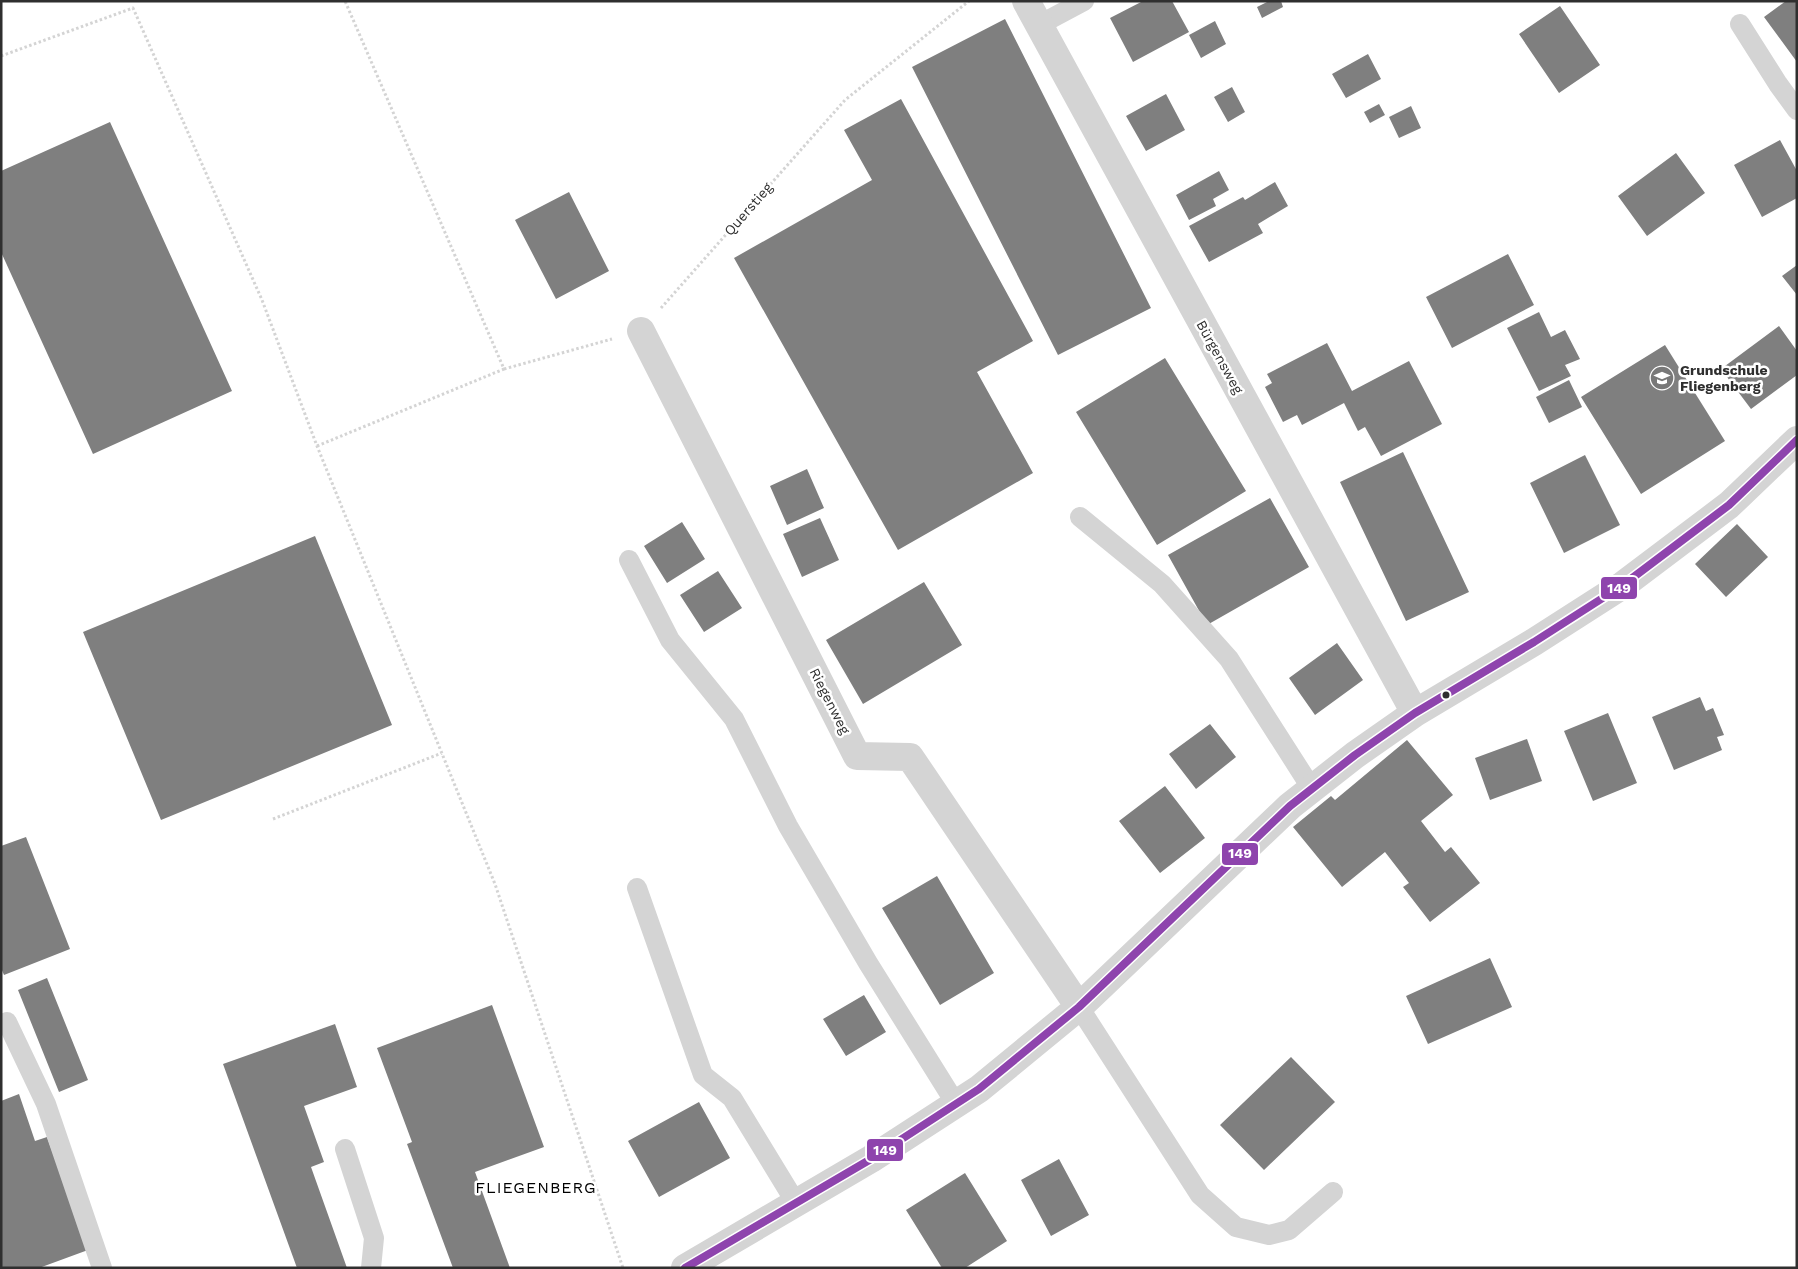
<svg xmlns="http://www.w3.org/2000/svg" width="1798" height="1269" viewBox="0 0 1798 1269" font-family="'Work Sans',sans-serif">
  <rect width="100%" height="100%" fill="#fff"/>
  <path fill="#7f7f7f" d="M1143 1H1172L1189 32 1133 62 1110 18Z
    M1269 1H1281L1283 7 1262 18 1257 7Z
    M1786 1H1797V62L1764 17Z
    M1560 6 1600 65 1559 93 1519 34Z
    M1005 19 1151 308 1058 355 912 67Z
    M1215 21 1226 44 1201 58 1189 35Z
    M1368 54 1381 79 1346 98 1332 74Z
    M1232 87 1245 112 1228 122 1214 97Z
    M1166 94 1185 130 1146 151 1126 116Z
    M901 99 1033 341 977 372 1033 473 898 550 734 258 872 180 844 130Z
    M1379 104 1385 115 1370 123 1364 112Z
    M1411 106 1421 128 1399 138 1389 117Z
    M110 122 232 391 93 454 1 252V171Z
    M1780 140 1797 171V198L1762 217 1734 165Z
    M1676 153 1705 193 1647 236 1618 196Z
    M1219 171 1229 190 1213 199 1216 206 1189 220 1176 195Z
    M1275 182 1288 206 1258 224 1263 233 1209 262 1189 226 1243 197 1245 200Z
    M569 192 609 271 556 299 515 220Z
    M1508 254 1534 305 1452 348 1426 297Z
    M1797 265V295L1782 276Z
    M1539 312 1551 337 1565 330 1580 359 1565 365 1571 376 1539 391 1507 328Z
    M1779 326 1797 351V375L1751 409 1721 369Z
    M1327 343 1352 391 1409 361 1442 424 1381 456 1365 427 1358 431 1344 403 1302 425 1297 415 1283 422 1265 387 1272 383 1267 374Z
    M1665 345 1725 441 1641 494 1581 397Z
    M1165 358 1246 491 1157 545 1076 412Z
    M1569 380 1582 407 1549 423 1536 397Z
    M1403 452 1469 592 1406 621 1340 482Z
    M1585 455 1620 525 1564 553 1530 483Z
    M807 469 824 508 787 525 770 486Z
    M1270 498 1309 567 1207 625 1168 555Z
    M820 518 839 560 802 577 783 534Z
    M682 522 705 559 667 583 644 546Z
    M1737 524 1768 557 1726 597 1695 564Z
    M315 536 392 725 161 820 83 632Z
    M718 571 742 608 704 632 680 595Z
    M924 582 962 645 863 704 826 640Z
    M1337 643 1363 680 1315 715 1289 678Z
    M1700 697 1706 711 1713 708 1724 735 1717 737 1722 750 1674 770 1652 717Z
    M1608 713 1637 783 1593 801 1564 731Z
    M1210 724 1236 757 1196 789 1169 754Z
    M1527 739 1542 781 1490 800 1475 758Z
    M1407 740 1453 795 1421 821 1445 852 1451 847 1480 883 1430 922 1403 887 1409 883 1385 852 1342 887 1293 827 1331 796 1335 800Z
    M1165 786 1205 838 1160 873 1119 821Z
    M26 837 70 949 4 975 1 968V846Z
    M937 876 994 973 940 1005 882 908Z
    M1490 958 1512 1007 1428 1044 1406 996Z
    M47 978 88 1080 59 1092 18 990Z
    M864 995 886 1032 846 1056 823 1019Z
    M492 1005 544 1147 475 1172 510 1268H453L407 1144 412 1142 377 1048Z
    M335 1024 357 1087 304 1106 324 1162 311 1167 347 1268H297L223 1064Z
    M1291 1057 1335 1102 1264 1170 1220 1125Z
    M19 1094 35 1141 47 1137 88 1250 39 1268H1V1101Z
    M699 1102 730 1158 659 1197 628 1141Z
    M1059 1159 1089 1215 1051 1236 1021 1180Z
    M965 1173 1007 1241 965 1268H942L906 1210Z"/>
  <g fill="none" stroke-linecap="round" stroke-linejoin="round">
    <path stroke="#d4d4d4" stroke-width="3" stroke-dasharray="2.5 2.5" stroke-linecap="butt" d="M1 56 133 8 262 300 317 446 495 884 623 1268
      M661 308 845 100 969 1
      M504 369 612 339
      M317 446 504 369 345 1
      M273 819 442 753"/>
    <path stroke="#d4d4d4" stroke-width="20" d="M1740 24 1778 84 1797 110
      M1039 25 1084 1
      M1080 517 1162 584 1229 659 1312 789
      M629 560 670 640 734 719 788 826 868 963 956 1104
      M637 888 703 1075 732 1098 796 1203
      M1079 1007 1200 1195 1236 1227 1269 1235 1289 1230 1333 1192
      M7 1022 46 1104 102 1268
      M345 1149 374 1238 371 1268"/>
    <path stroke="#d4d4d4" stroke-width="28" d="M1026 1 1415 713
      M641 331 857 756 910 757 1079 1007
      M685 1268 871 1159 979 1089 1079 1007 1290 806 1355 755 1415 713 1534 642 1623 585 1729 505 1797 440"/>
    <g stroke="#fff" stroke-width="11">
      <path id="bus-1" d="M685 1268 871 1159 979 1089 1079 1007 1290 806 1355 755 1415 713 1534 642 1623 585 1729 505 1797 440"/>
    </g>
    <use href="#bus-1" stroke="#8e44ad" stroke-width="8"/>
  </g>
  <defs>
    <g id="school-disc" transform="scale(1.25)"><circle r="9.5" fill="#787878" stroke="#fff"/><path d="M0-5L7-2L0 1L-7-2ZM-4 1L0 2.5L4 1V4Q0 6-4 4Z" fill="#fff"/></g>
  </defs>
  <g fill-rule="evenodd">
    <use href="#school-disc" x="1662" y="378"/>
  </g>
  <circle fill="#2f2f2f" stroke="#fff" stroke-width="2" cx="1446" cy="695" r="4.5"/>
  <g text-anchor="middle" stroke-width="5" stroke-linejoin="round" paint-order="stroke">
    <g font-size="14" fill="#2f2f2f" stroke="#fff">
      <text transform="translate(748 209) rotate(-49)" y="5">Querstieg</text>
      <text transform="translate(1220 357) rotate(61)" y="5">Bürgensweg</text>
      <text transform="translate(830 701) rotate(63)" y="5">Riegenweg</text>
    </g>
    <g font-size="14" font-weight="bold" fill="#2f2f2f" stroke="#fff" text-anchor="start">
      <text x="1680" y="375">Grundschule<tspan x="1680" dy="16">Fliegenberg</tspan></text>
    </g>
    <g font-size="16" letter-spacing="1" fill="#000" stroke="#fff">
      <text x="536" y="1193">FLIEGENBERG</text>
    </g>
  </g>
  <g stroke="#fff" stroke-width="2">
    <rect x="1600" y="576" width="38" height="24" rx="5" fill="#8e44ad"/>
    <rect x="1221" y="842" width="38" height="24" rx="5" fill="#8e44ad"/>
    <rect x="866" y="1138" width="38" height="24" rx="5" fill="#8e44ad"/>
  </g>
  <g font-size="14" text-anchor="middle" font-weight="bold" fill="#fff">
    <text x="1619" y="593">149</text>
    <text x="1240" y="858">149</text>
    <text x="885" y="1155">149</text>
  </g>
  <rect width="1798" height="1269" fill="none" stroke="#2f2f2f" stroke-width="5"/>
</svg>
